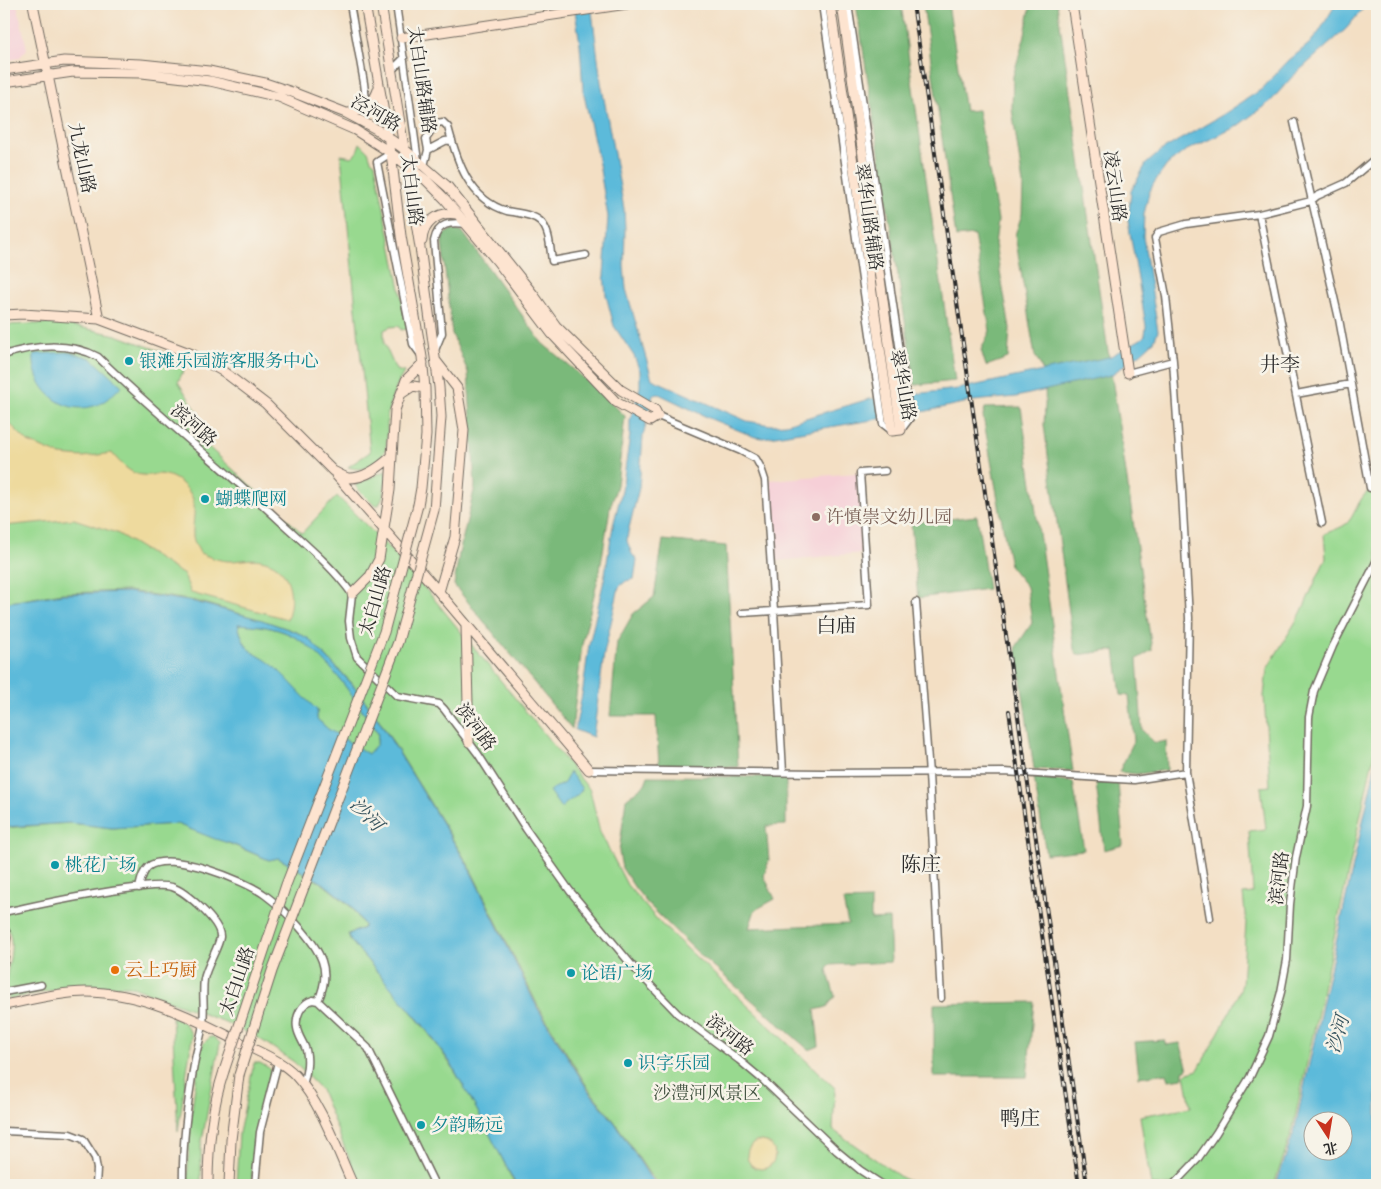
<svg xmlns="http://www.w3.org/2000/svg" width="1381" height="1189" viewBox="0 0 1381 1189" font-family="'IM FELL English','Noto Serif SC',serif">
  <rect width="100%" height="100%" fill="#f7f3e8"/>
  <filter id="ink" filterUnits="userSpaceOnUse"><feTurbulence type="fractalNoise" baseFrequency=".02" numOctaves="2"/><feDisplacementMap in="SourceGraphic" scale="10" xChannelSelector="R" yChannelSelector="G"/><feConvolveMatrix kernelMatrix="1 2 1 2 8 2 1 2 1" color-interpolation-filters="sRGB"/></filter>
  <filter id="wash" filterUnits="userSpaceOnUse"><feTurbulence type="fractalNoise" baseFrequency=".0096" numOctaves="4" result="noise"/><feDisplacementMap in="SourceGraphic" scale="20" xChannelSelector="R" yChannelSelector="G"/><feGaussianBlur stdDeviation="1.12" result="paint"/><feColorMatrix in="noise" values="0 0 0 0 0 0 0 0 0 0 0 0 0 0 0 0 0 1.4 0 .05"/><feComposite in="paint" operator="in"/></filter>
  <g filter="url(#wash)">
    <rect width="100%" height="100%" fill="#f3dfc4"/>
    <path fill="#f6cfd7" d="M4 4H17L27 49 19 58 4 61Z
      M857 473 863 553 775 561 770 480Z"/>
    <path fill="#98d98f" stroke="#62825d" d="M360 143 368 151 371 160 375 163 408 329 401 330 399 326 390 327 384 330V343L396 370 404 372C397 385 391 397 388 412 385 430 393 453 373 464 364 470 358 470 348 467L370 452 341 155 352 157 357 152Z
      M60 323 116 335 188 361 178 382 199 414 189 429 302 533 337 496 387 546 430 594 590 790 600 832 627 885 661 924 835 1088 833 1130 902 1178 919 1185H660L650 1175 615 1122 588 1088 538 1006 468 864 378 718 351 682 309 639 297 632 262 620 196 601 128 591 62 593 4 603V325Z
      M385 471 387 475 383 496 379 505H374L356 487V484Z
      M1377 487V740L1292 1132 1274 1185H1151L1140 1116 1191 1107 1185 1074 1198 1070 1232 1008 1242 985 1246 923 1243 894 1253 893 1249 831 1266 829 1261 787 1270 786 1264 696 1267 669 1301 613 1326 558 1324 534C1331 531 1341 528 1346 524 1357 515 1358 492 1377 487Z
      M238 624C256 625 275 627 291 635 328 653 355 701 378 734L377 744 368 754 328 729 317 719V710C303 697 290 682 276 669 256 649 246 659 238 624Z
      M70 823 112 828 177 824 233 845 269 860 278 858 323 884 350 906 364 925 363 928 348 934 350 940C383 980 422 1020 450 1064 475 1103 495 1144 515 1185H360L321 1090 294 1062 260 1039 225 1022 130 986H91L48 991 9 999C8 993 6 988 6 982 8 963 18 939 4 923V828Z
      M172 1017C184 1021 188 1025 192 1037L178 1131Z
      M210 1037H214L220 1043 201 1146V1185H188C187 1140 193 1094 201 1050L203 1044Z
      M254 1063H260L269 1068 271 1075 256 1135 251 1185H236L239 1133Z"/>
    <path fill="#7ab97a" stroke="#527252" d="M856 4H901L955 381 915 385Z
      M923 4H948L965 111 978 110 998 220 995 244 1010 328 1008 358 986 366 981 350 990 331 974 235 956 237Z
      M1031 4H1057L1152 650 1137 659 1142 730 1155 743 1166 741 1167 770 1137 774 1119 772 1134 741 1129 696 1121 695 1115 650 1077 655 1074 649 1044 425C1045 403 1049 374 1035 356L1015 235 1022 214 1023 184 1012 109 1013 76 1024 39Z
      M453 229 462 231 542 343 598 390 625 416 617 485 610 508 600 570 582 645 572 729 454 585 459 554 475 486 468 372 452 334 442 243 443 235Z
      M1021 407 1073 771 1034 769 1016 647 1032 623 1027 587 1010 566 983 416 985 408Z
      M977 516 988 589 918 598 911 523Z
      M663 540 726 546 738 767 659 766 656 716H610L617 642 633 614 654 597Z
      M648 776 786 777V825L766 826 769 860 764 876 775 899 755 910 749 928 848 924 843 901 871 900V920L889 919 891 962 829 965 827 970 835 996 827 1007 815 1010 819 1046 809 1050 700 955 648 904 635 888 622 868 619 852 626 799 645 784Z
      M1034 777 1073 782 1084 850 1046 854Z
      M1096 783H1118L1123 845 1104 850Z
      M1034 1002 1027 1077H934V1004Z
      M1164 1040 1166 1045 1180 1043 1188 1069 1183 1071V1078L1169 1080 1167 1073 1139 1077 1135 1042Z"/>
    <path fill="#eeda9e" stroke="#8c8264" d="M4 420H6L28 442 60 455 83 457 112 453C119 462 131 475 143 475 148 476 153 474 158 474 171 474 183 482 190 493 198 505 192 522 193 535 193 541 197 547 200 553 209 557 220 561 230 561 242 561 253 557 265 561 291 568 295 597 287 619L191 593 184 575 117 533 74 519 4 526Z
      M747 1155a14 14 0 1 1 28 0a14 14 0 1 1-28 0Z"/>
    <path fill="#5bbada" stroke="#437282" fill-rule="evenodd" d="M574 4H591L601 82 624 209 625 229 624 266 626 289 652 379 747 421 771 425 786 424 869 399 958 389 1109 357 1141 339 1145 335 1146 326 1128 221 1131 191 1146 164 1162 150 1224 114 1262 89 1288 61 1309 44 1319 32 1336 4H1367L1346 29 1292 77 1271 101 1236 127 1185 151 1167 165 1154 183 1149 193 1144 214 1143 236 1158 331 1154 341 1141 353 1111 375 1016 397 973 401 927 411 763 438 755 437 711 419 659 394 653 395 643 436 639 488 628 532 627 541 632 554 637 560 634 579 626 581 619 587 604 654 593 737 575 730 583 689 589 645 604 580 613 526 622 490 630 435V420L640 387V371L634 356 614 326 606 295 604 275 608 217 599 164 583 90 580 44Z
      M69 352 91 358 122 386C114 393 105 403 94 406 61 416 31 386 34 354Z
      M128 592 195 602 262 620 296 632 309 639 351 683 378 719 467 864 537 1007 588 1090 615 1123 649 1176 658 1185H516L477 1110 450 1062 423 1025 350 940 349 934 364 928V925L351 906 323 883 278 858 269 860 232 844 215 839 177 824 112 828 70 823 4 827V603L62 594ZM238 624C256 625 275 627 291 635 328 654 355 701 378 733L377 744 368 754 328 729 317 719V710C303 697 291 682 277 669 256 649 246 659 238 624Z
      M1377 758V1185H1276L1294 1132ZM1314 1122H1344V1152H1314Z
      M570 772 582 789C578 797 567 801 561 808L549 791 564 783Z"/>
  </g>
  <g filter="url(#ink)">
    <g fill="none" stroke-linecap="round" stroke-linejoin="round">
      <g stroke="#716a61" stroke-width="9">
        <path id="street" d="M350 4 364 83 367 108
          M396 4 418 161
          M822 4 883 424 892 431
          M848 4 910 418 901 430
          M392 70 404 58
          M1294 122 1339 319 1370 488
          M428 150 445 141 452 140
          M391 153 377 162 413 344 421 355
          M424 166 428 150 426 139 437 123 443 122 448 127C457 161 469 200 507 211 517 213 532 214 540 221 550 230 550 248 552 261L586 255
          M1259 214 1322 523
          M435 350 442 333 434 241C438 222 450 222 467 224
          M4 355C33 345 70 342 98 357 156 414 220 465 280 521 305 544 332 566 352 594L349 621 351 638 357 657 397 696 439 704 444 709 478 754 526 829 570 891 635 969 678 1014 739 1060 764 1081 837 1151 860 1170 883 1185
          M1128 373 1173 361
          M1296 394 1351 384
          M658 416 741 451 756 459 761 468 765 480 774 611 742 613
          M916 602 929 774 941 998
          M589 770 822 773 1004 772 1134 780 1186 772
          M783 772 774 611 869 605 860 473 885 471
          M139 888C141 880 142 873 148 867 168 849 246 881 265 895 284 909 314 939 322 961 327 975 324 988 318 1001
          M4 912C47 903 90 893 134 888 146 887 160 884 172 887 185 891 221 922 220 937 219 947 207 965 204 979 202 994 205 1009 203 1024 201 1038 196 1051 194 1065 187 1105 182 1145 183 1185
          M1210 918 1186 772 1189 618 1182 493 1173 361 1166 296 1155 238 1159 232 1186 224 1259 214 1311 201 1317 196 1346 183 1377 157
          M4 930 6 931 7 938 4 963
          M4 992 41 985
          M303 1085C306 1074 309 1062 306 1050 304 1043 298 1036 297 1028 295 1017 301 1003 313 1000L318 1001 368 1048 435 1185
          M4 1131 70 1134 83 1139 95 1158 97 1169 96 1185
          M255 1185 260 1132 278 1062
          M1173 1185 1197 1160 1216 1133 1250 1077 1269 1036 1281 992 1287 960 1290 904 1296 857 1307 806 1309 717 1314 691 1333 646 1377 560"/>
      </g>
      <g stroke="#716a61" stroke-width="11">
        <path id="secondary" d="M33 4 99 319
          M365 4 391 153 401 236 422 357 425 388 426 435 421 488 418 505
          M381 4 421 254 439 387 441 417 434 510
          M830 4 892 431 901 430 842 4
          M1072 4 1128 373
          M401 38 627 4
          M4 70 64 61 141 64 209 71 265 83 292 92 346 113 376 129 404 149 448 187 533 294 556 326 621 390 655 410 658 416 650 421 616 402 552 334 497 261 445 199 426 180 391 153 355 130 279 97 210 81 142 73 73 72 4 82
          M348 113C366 112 374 103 379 87
          M422 241C423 223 438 211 456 214
          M4 315 23 314 99 319 192 354 224 372 266 404 333 471C338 473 343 477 348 478 365 479 381 466 392 456L395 410 406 380 423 363
          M436 361 457 388 464 430 455 537 439 592
          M401 394 413 386 425 388
          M336 475 439 592 589 770
          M352 594 370 576 379 559 390 490 392 456
          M466 626 469 742
          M4 1005C31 1000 59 992 86 992 139 992 190 1016 236 1040 255 1051 280 1059 295 1075 322 1104 337 1150 353 1185
          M208 1185C208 1148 212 1107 224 1071
          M229 1185 231 1140 239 1075"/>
      </g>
      <use href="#street" stroke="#fff" stroke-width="6"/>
      <use href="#secondary" stroke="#fde4d0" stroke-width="9"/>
      <g stroke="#2b2b2b" stroke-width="4">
        <path id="rail" d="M913 4 1087 1185
          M1009 711 1079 1185"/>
      </g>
      <use href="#rail" stroke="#f7f3e8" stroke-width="2" stroke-dasharray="5.5" stroke-linecap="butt"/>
      <g stroke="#716a61" stroke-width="11" stroke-linecap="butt">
        <path id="secondary-bridge" d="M224 1071 286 885 384 632 418 505
          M239 1075 272 971 398 642 434 510"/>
      </g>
      <use href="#secondary-bridge" stroke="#fde4d0" stroke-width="9"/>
    </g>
  </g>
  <g fill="#0f9aa8" stroke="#f7f3e8" stroke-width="2">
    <circle cx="129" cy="361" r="5"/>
    <circle cx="205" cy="499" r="5"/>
    <circle cx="55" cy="865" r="5"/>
    <circle cx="571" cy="973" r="5"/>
    <circle cx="628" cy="1063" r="5"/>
    <circle cx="421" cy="1125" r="5"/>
  </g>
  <circle fill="#8d6e63" stroke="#f7f3e8" stroke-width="2" cx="816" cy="517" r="5"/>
  <circle fill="#e8710a" stroke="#f7f3e8" stroke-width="2" cx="115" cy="970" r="5"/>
  <g text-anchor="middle" stroke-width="5" stroke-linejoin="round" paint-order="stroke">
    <g font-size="18" fill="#2b2b2b" stroke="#f7f3e8">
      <text transform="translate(422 80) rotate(82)" y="6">太白山路辅路</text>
      <text transform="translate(376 113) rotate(30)" y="6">泾河路</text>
      <text transform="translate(82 158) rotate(78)" y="6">九龙山路</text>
      <text transform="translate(1115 186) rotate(82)" y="6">凌云山路</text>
      <text transform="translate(412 190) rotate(83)" y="6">太白山路</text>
      <text transform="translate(869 217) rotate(82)" y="6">翠华山路辅路</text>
      <text transform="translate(903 385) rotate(79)" y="6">翠华山路</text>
      <text transform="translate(194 425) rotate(41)" y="6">滨河路</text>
      <text transform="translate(375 601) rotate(-74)" y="6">太白山路</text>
      <text transform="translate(476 727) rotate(53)" y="6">滨河路</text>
      <text transform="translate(1279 878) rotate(-83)" y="6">滨河路</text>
      <text transform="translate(237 981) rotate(-71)" y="6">太白山路</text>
      <text transform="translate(730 1035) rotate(38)" y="6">滨河路</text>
    </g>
    <g font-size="18" fill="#0d838f" stroke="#f7f3e8" text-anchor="start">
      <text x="139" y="367">银滩乐园游客服务中心</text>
      <text x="215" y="505">蝴蝶爬网</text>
      <text x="65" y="871">桃花广场</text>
      <text x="581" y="979">论语广场</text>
      <text x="638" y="1069">识字乐园</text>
      <text x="431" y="1131">夕韵畅远</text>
    </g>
    <g font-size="18" fill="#785e54" stroke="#f7f3e8" text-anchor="start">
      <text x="826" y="523">许慎崇文幼儿园</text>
    </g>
    <g font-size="18" fill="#c56008" stroke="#f7f3e8" text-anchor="start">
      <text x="125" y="976">云上巧厨</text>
    </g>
    <g font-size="18" fill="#465644" stroke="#f7f3e8">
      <text x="707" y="1099">沙澧河风景区</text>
    </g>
    <g font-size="19" font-style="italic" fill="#395660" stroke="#f7f3e8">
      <text transform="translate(367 814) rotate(46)" y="7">沙河</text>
      <text transform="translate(1337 1034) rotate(-74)" y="7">沙河</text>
    </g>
    <g font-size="20" fill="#2b2b2b" stroke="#f7f3e8">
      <text x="1280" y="371">井李</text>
      <text x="836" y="632">白庙</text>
      <text x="921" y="871">陈庄</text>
      <text x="1020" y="1125">鸭庄</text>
    </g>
  </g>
  <rect width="1381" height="1189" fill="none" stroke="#f7f3e8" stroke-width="20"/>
  <g transform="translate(1328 1136) rotate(168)"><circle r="24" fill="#f7f3e8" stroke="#a5a39c"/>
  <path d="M0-4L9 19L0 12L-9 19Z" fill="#c8321e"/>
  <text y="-8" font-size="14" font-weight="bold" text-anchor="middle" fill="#2b2b2b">北</text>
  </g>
</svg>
